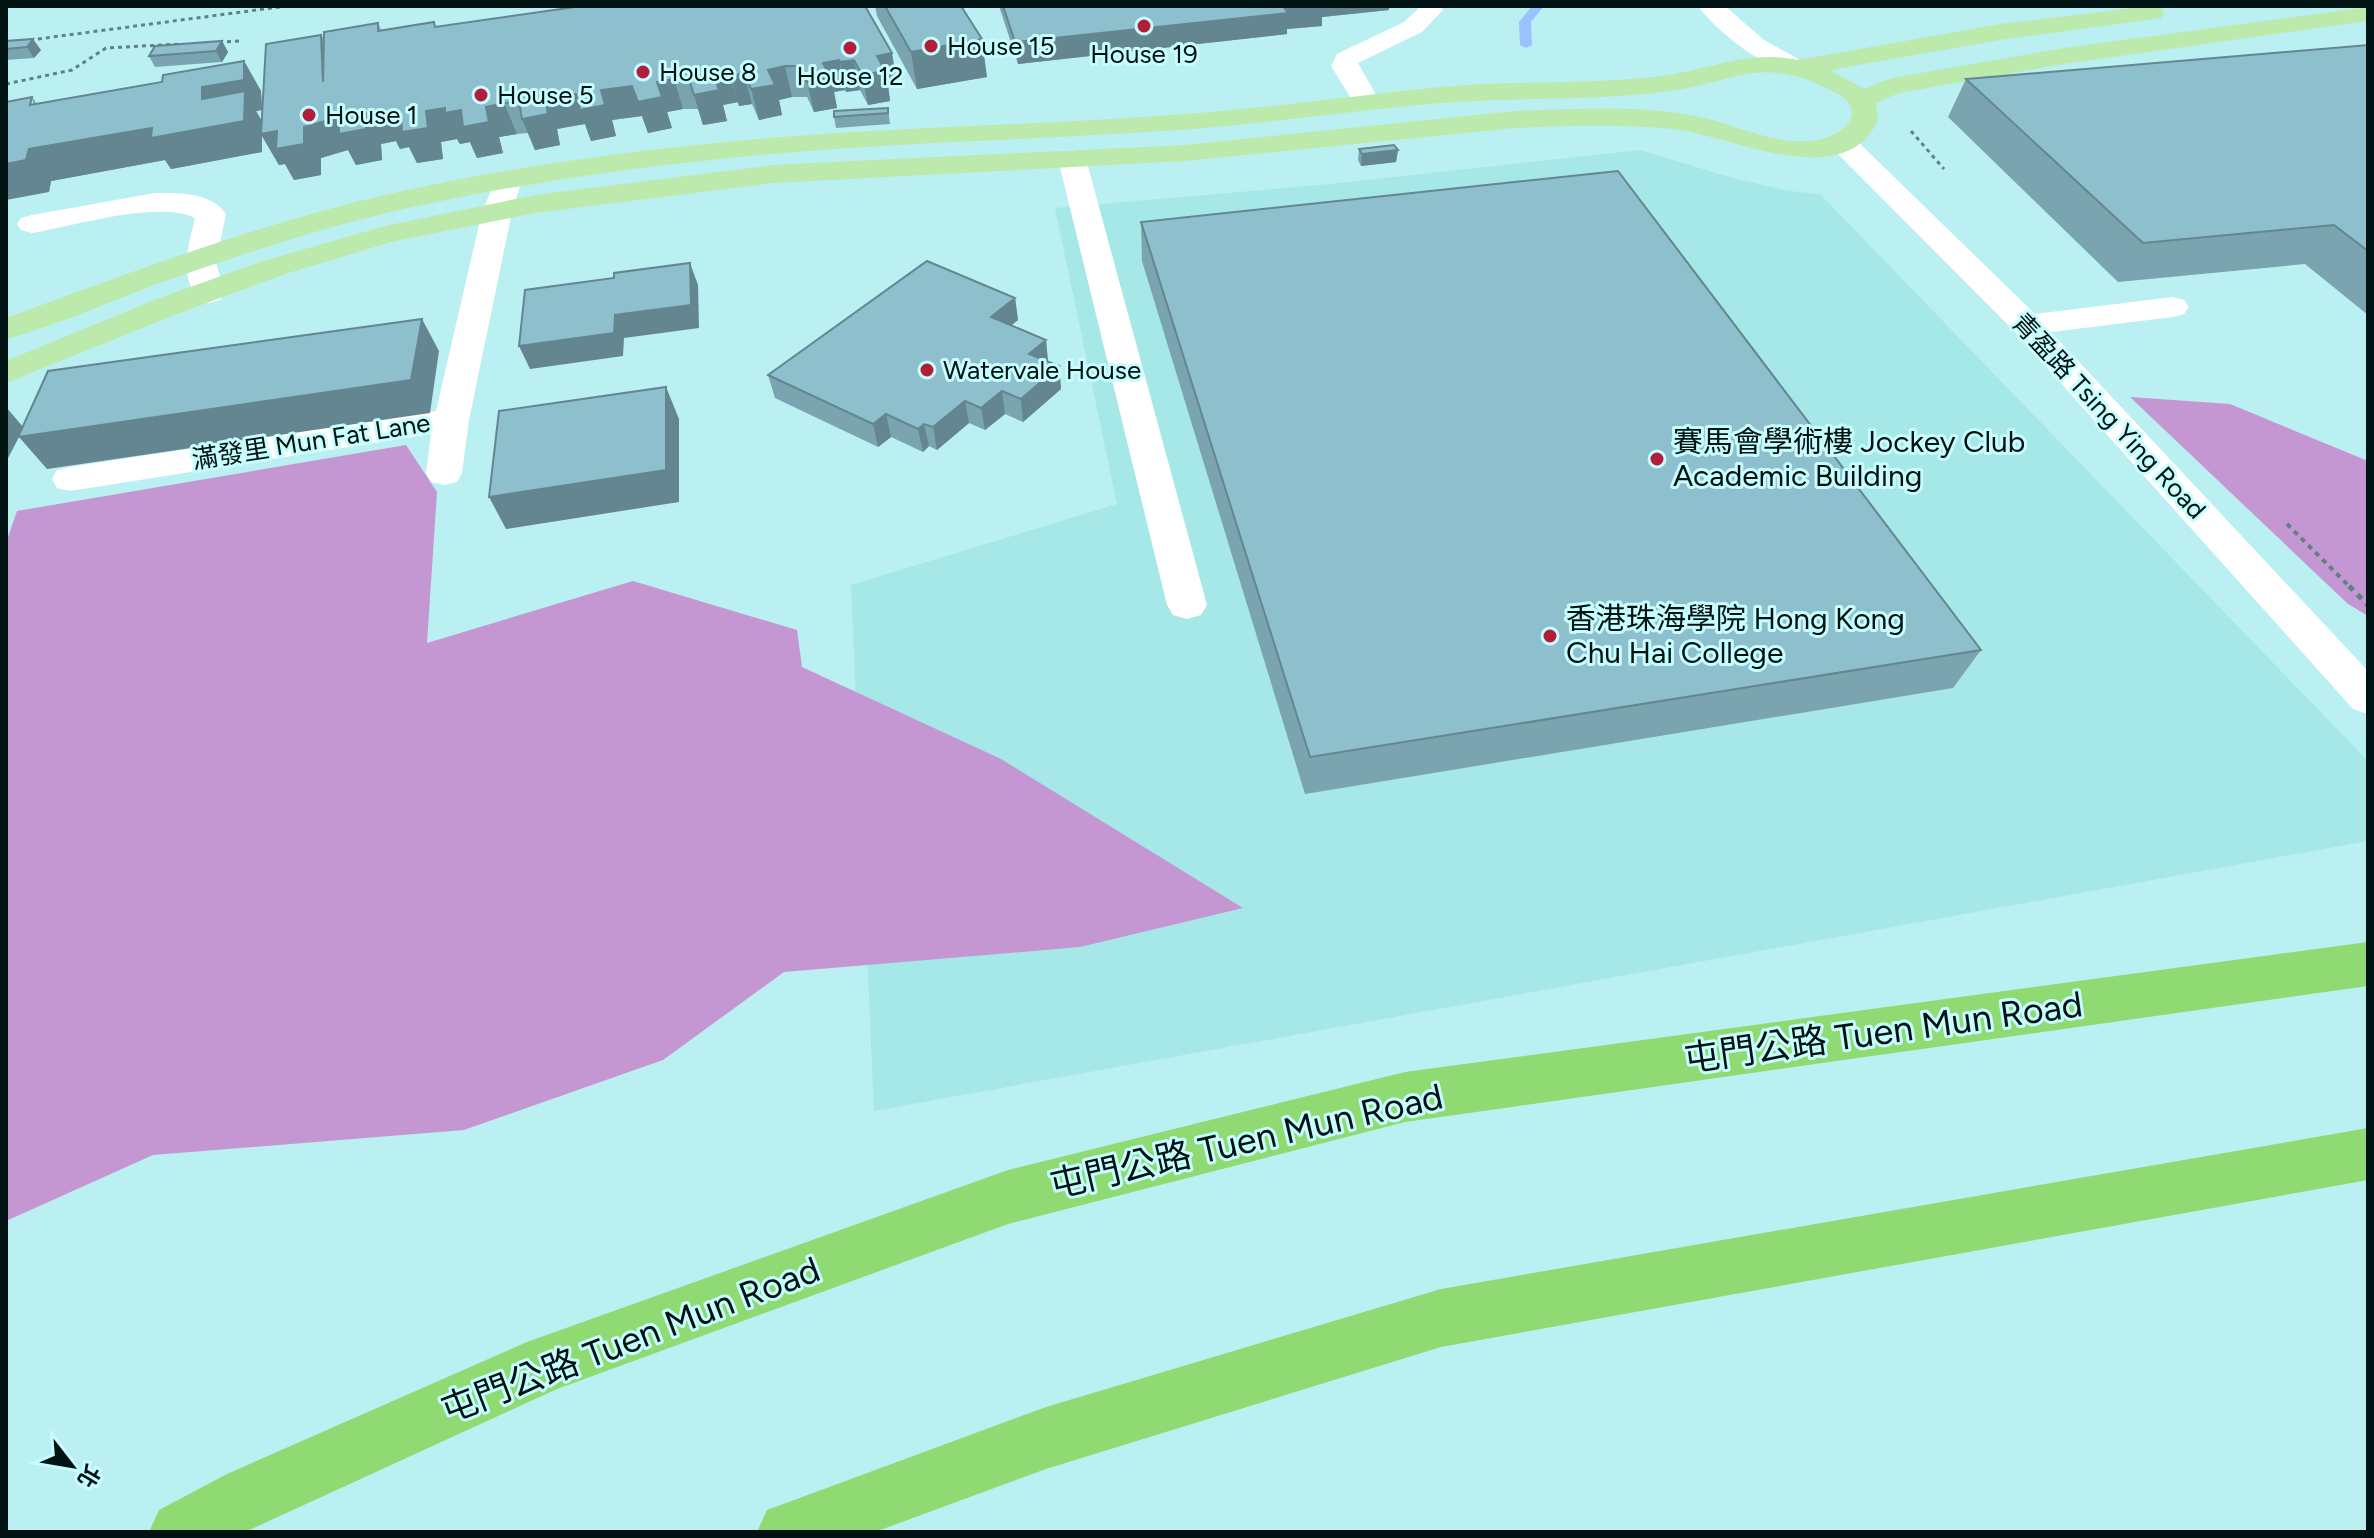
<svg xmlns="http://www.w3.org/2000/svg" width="2374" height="1538" viewBox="0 0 2374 1538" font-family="Figtree,'Noto Sans TC',sans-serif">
  <rect width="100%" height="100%" fill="#baf0f1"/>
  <path fill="#a6e7e8" d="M1640 150 1729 177 1784 190 1821 195 2368 761V841L874 1111 851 585 1117 504 1055 208 1331 184Z"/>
  <path fill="#c497d2" d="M2130 397 2230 404 2368 461V616L2348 604Z
    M406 445 437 492 427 643 633 581 797 630 802 667 1001 759 1243 908 1080 947 784 972 663 1060 464 1130 153 1155 6 1221V543L17 511Z"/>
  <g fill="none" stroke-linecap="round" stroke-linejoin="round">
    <path fill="#99c3ff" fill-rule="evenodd" d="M1532 6H1544L1531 22 1532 45 1526 48 1520 45 1519 22Z"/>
    <path stroke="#5f8384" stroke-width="3" stroke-dasharray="4 4" stroke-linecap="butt" d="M30 40 287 6
      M219 42 241 41
      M6 84 72 70 106 48 181 44
      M1911 131 1944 169"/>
    <path stroke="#5f8384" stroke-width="4" stroke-dasharray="5 5" stroke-linecap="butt" d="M2287 524 2351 588"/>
    <path stroke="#5f8384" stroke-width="5" stroke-dasharray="6 6" stroke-linecap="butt" d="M2349 586 2368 605"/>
    <path fill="#fff" fill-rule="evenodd" d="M1417 6H1441L1443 10 1422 32 1358 63 1380 102 1377 108H1357L1331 66 1337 54 1404 22 1418 9Z
      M1698 6H1725L1764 40 1798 59 1802 65 1798 71C1772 77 1713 28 1698 6Z
      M1842 134 1852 136 2035 314 2173 297 2184 300 2189 307 2184 314 2173 317 2051 332 2368 671V714L2353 709 2015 332 1832 148 1828 142 1832 136Z
      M1072 150 1082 153 1086 159 1207 605 1201 615 1187 619 1173 615 1167 605 1058 159 1062 153Z
      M508 171 518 174 522 180 512 212 469 420 462 473 457 482 444 485 431 482 426 473 431 434 70 491 57 488 52 479 57 470 70 467 436 411 482 212 498 174Z
      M155 193C179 193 211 192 226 214L216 263 225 293 220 300 209 303 198 300C179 272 188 248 195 218 159 200 73 226 32 233L21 230 17 224 21 218 32 215Z"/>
    <path fill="#bce9ac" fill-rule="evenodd" d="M2149 6 2161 8 2164 13 2161 18 2000 40 1830 70 1864 89 1892 78 2064 48 2368 7V21L2064 64 1899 93 1876 103 1878 120C1844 195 1730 135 1674 129 1621 124 1568 126 1515 128L1185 161 773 183 535 213 391 242 285 274 177 314 6 383V361L154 300 263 261 385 226 535 195 773 165 1185 145 1515 111C1574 109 1636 105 1695 116 1734 123 1775 147 1816 140 1831 138 1859 125 1850 105 1845 96 1831 90 1822 86 1759 56 1731 83 1669 91 1599 101 1527 97 1455 102 1358 109 1261 125 1164 131 1059 138 954 141 849 148 714 157 579 173 446 200 347 219 250 251 154 285 106 303 56 326 6 339V318C132 272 258 224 389 194 490 171 593 156 696 145 887 124 1080 127 1271 106 1332 100 1392 91 1453 86 1520 81 1588 84 1654 77 1707 72 1744 49 1798 60L2000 24Z"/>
    <path fill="#90da74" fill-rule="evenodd" d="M2368 942V986L1405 1122 1008 1224 557 1389 245 1532H149L159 1510 227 1474 527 1342 1008 1170 1405 1072Z
      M2368 1128V1180L1441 1347 1046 1469 875 1532H757L767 1510 1046 1407 1441 1289Z"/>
  </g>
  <path fill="#7aa4b0" d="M865 6 897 83 888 85 890 101 868 105 860 90 846 92 845 90 834 92 837 108 814 112 807 97H792L779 100 782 115 759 120 752 104 739 106 738 102 723 105 727 121 703 125 698 109H683L667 112 672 128 648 133 642 116 612 120 616 136 591 141 585 124 573 126 557 129 560 145 535 150 528 133 517 134 499 137 503 153 477 158 470 142 460 144 457 139 441 142 443 159 417 163 409 147 400 149 396 141 381 144 382 160 356 165 348 150 321 158V175L294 180 285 164 279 165 262 136V152L171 169 165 160 51 181 49 192 32 97 37 104 162 82 244 61 261 91 262 110 256 111 262 121 321 35 324 39 378 23 381 30 434 22 436 27Z
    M875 6H961L987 77 917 89 877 16Z
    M999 6H1389V10L1322 17V26L1287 29V34L1018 64Z
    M6 41 41 50 34 58 6 60Z
    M222 41 228 52 222 62 155 67 149 56Z
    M2368 45V315L2305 264 2118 282 1948 117 1966 79Z
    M888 108 890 124 836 128 834 117Z
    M1359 149 1398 150 1396 162 1361 166 1358 160Z
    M1141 222 1981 650 1953 688 1305 794 1142 261Z
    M1015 298 1018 320 1012 325 1046 340 1048 362 1059 366 1061 389 1023 422 1005 414 985 430 969 423 937 450 929 446 923 452 891 437 878 447 775 398 768 375Z"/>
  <path fill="#638690" d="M1310 6H1389V10L1322 17V26L1287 29V34L1018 64 1015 42Z
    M33 39 41 50 34 58 27 47Z
    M982 39 987 77 917 89 911 52Z
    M222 41 228 52 222 62 216 51Z
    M892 53 897 83 888 85 890 101 868 105 862 75 877 56Z
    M839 60 845 90 834 92 837 108 814 112 807 82 823 63Z
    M854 60 860 90 846 92 840 62Z
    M244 61 261 91 262 110 256 111 262 122 304 127 339 117 385 110 426 111 445 108 486 107 504 103 517 134 499 137 503 153 477 158 470 142 460 144 457 139 441 142 443 159 417 163 409 147 400 149 396 141 381 144 382 160 356 165 348 150 321 158V175L294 180 285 164 279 165 262 136V152L171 169 165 160 51 181 49 192 6 200V164L29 149 202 99V87Z
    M785 66 792 97 779 100 782 115 759 120 751 89 768 70Z
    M729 72 738 102 723 105 727 121 703 125 694 95 713 75Z
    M744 73 752 104 739 106 731 76Z
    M674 79 683 109 667 112 672 128 648 133 642 116 612 120 616 136 591 141 585 124 573 126 557 129 560 145 535 150 522 119 545 98Z
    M1398 150 1396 162 1361 166 1362 154Z
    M690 263 698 285 699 328 624 338 623 356 530 369 519 346 615 315Z
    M1015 298 1018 320 994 339 991 317Z
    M422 319 439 351 430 413 47 469 19 437 6 462V407L24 428Z
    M1046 340 1048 362 1029 354Z
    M1059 366 1061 389 1023 422 1021 399Z
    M666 387 679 419V502L506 529 489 497Z
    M1002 391 1005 414 985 430 981 408Z
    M965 401 969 423 937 450 933 427Z
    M886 414 891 437 878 447 873 424Z
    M924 424 929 446 923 452 918 429Z"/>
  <path fill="#8ebfcd" stroke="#638690" stroke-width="2" d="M582 6H865L892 53 877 56 885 71 862 75 854 60 840 62 839 60 823 63 830 77 807 82 800 66H785L768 70 775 85 751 89 744 73 731 76 729 72 713 75 719 90 694 95 689 79H674L657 82 662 97 638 102 632 86 601 90 605 105 580 110 576 94 561 95 545 98 548 114 522 119 519 102 504 103 486 107 489 122 463 127 461 110 445 113V108L426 111 428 128 402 132 401 115 385 118V110L366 113V129L339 134V117L304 127V144L276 149 277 131 261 134 266 44 321 35 323 82 324 32 378 23V31L434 22 435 27Z
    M885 6H961L982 39 911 52Z
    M1003 6H1310L1285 9 1288 13 1015 42Z
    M33 39 27 47 6 49V41Z
    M222 41 216 51 149 56 155 46Z
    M2368 45V251L2334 225 2143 243 1966 79Z
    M244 61V80L202 87V99L245 91 244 121 151 138 152 128 29 149 26 160 6 164V102L32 97 30 105 162 82 163 75Z
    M888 108V113L834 117V111Z
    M1394 145 1398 150 1362 154 1359 149Z
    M1618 171 1981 650 1310 757 1141 222Z
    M927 261 1015 298 991 317 1046 340 1029 354 1059 366 1021 399 1002 391 981 408 965 401 933 427 924 424 918 429 886 414 873 424 768 375Z
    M690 263 691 305 615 315 614 333 519 346 525 290 614 278V273Z
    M422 319 411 380 18 437 48 371Z
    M666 387V470L489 497 499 411Z"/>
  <g fill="#b11e3a" stroke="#c7fdfe" stroke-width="3">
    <circle cx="1144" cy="26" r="8"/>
    <circle cx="931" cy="46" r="8"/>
    <circle cx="850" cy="48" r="8"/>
    <circle cx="643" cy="72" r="8"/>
    <circle cx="481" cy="95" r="8"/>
    <circle cx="309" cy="115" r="8"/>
    <circle cx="927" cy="370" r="8"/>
    <circle cx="1657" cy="459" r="8"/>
    <circle cx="1550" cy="636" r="8"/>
  </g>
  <g text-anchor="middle" stroke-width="6" stroke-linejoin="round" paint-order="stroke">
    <g font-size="26" fill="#001212" stroke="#c7fdfe" text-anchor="start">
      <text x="947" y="55">House 15</text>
      <text x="1144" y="63" text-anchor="middle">House 19</text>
      <text x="659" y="81">House 8</text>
      <text x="850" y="85" text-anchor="middle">House 12</text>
      <text x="497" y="104">House 5</text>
      <text x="325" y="124">House 1</text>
      <text x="943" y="379">Watervale House</text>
    </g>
    <g font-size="26" fill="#001212" stroke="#c7fdfe">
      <text transform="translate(2109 416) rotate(47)" y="9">青盈路 Tsing Ying Road</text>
      <text transform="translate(311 441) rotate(-9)" y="9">滿發里 Mun Fat Lane</text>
    </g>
    <g font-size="30" fill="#001212" stroke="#c7fdfe" text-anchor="start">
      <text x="1673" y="452">賽馬會學術樓 Jockey Club<tspan x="1673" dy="34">Academic Building</tspan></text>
      <text x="1566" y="629">香港珠海學院 Hong Kong<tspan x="1566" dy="34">Chu Hai College</tspan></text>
    </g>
    <g font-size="36" fill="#001212" stroke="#c7fdfe">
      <text transform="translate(1883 1031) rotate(-8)" y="13">屯門公路 Tuen Mun Road</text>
      <text transform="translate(1246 1140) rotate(-13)" y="13">屯門公路 Tuen Mun Road</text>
      <text transform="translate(630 1339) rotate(-21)" y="13">屯門公路 Tuen Mun Road</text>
    </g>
  </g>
  <rect width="2374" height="1538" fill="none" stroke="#001212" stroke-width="16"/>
  <g transform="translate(72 1466) rotate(121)" stroke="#c7fdfe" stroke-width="6" paint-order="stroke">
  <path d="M0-6L14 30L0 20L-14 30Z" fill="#001212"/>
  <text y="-12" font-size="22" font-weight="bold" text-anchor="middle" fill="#001212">北</text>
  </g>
</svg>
